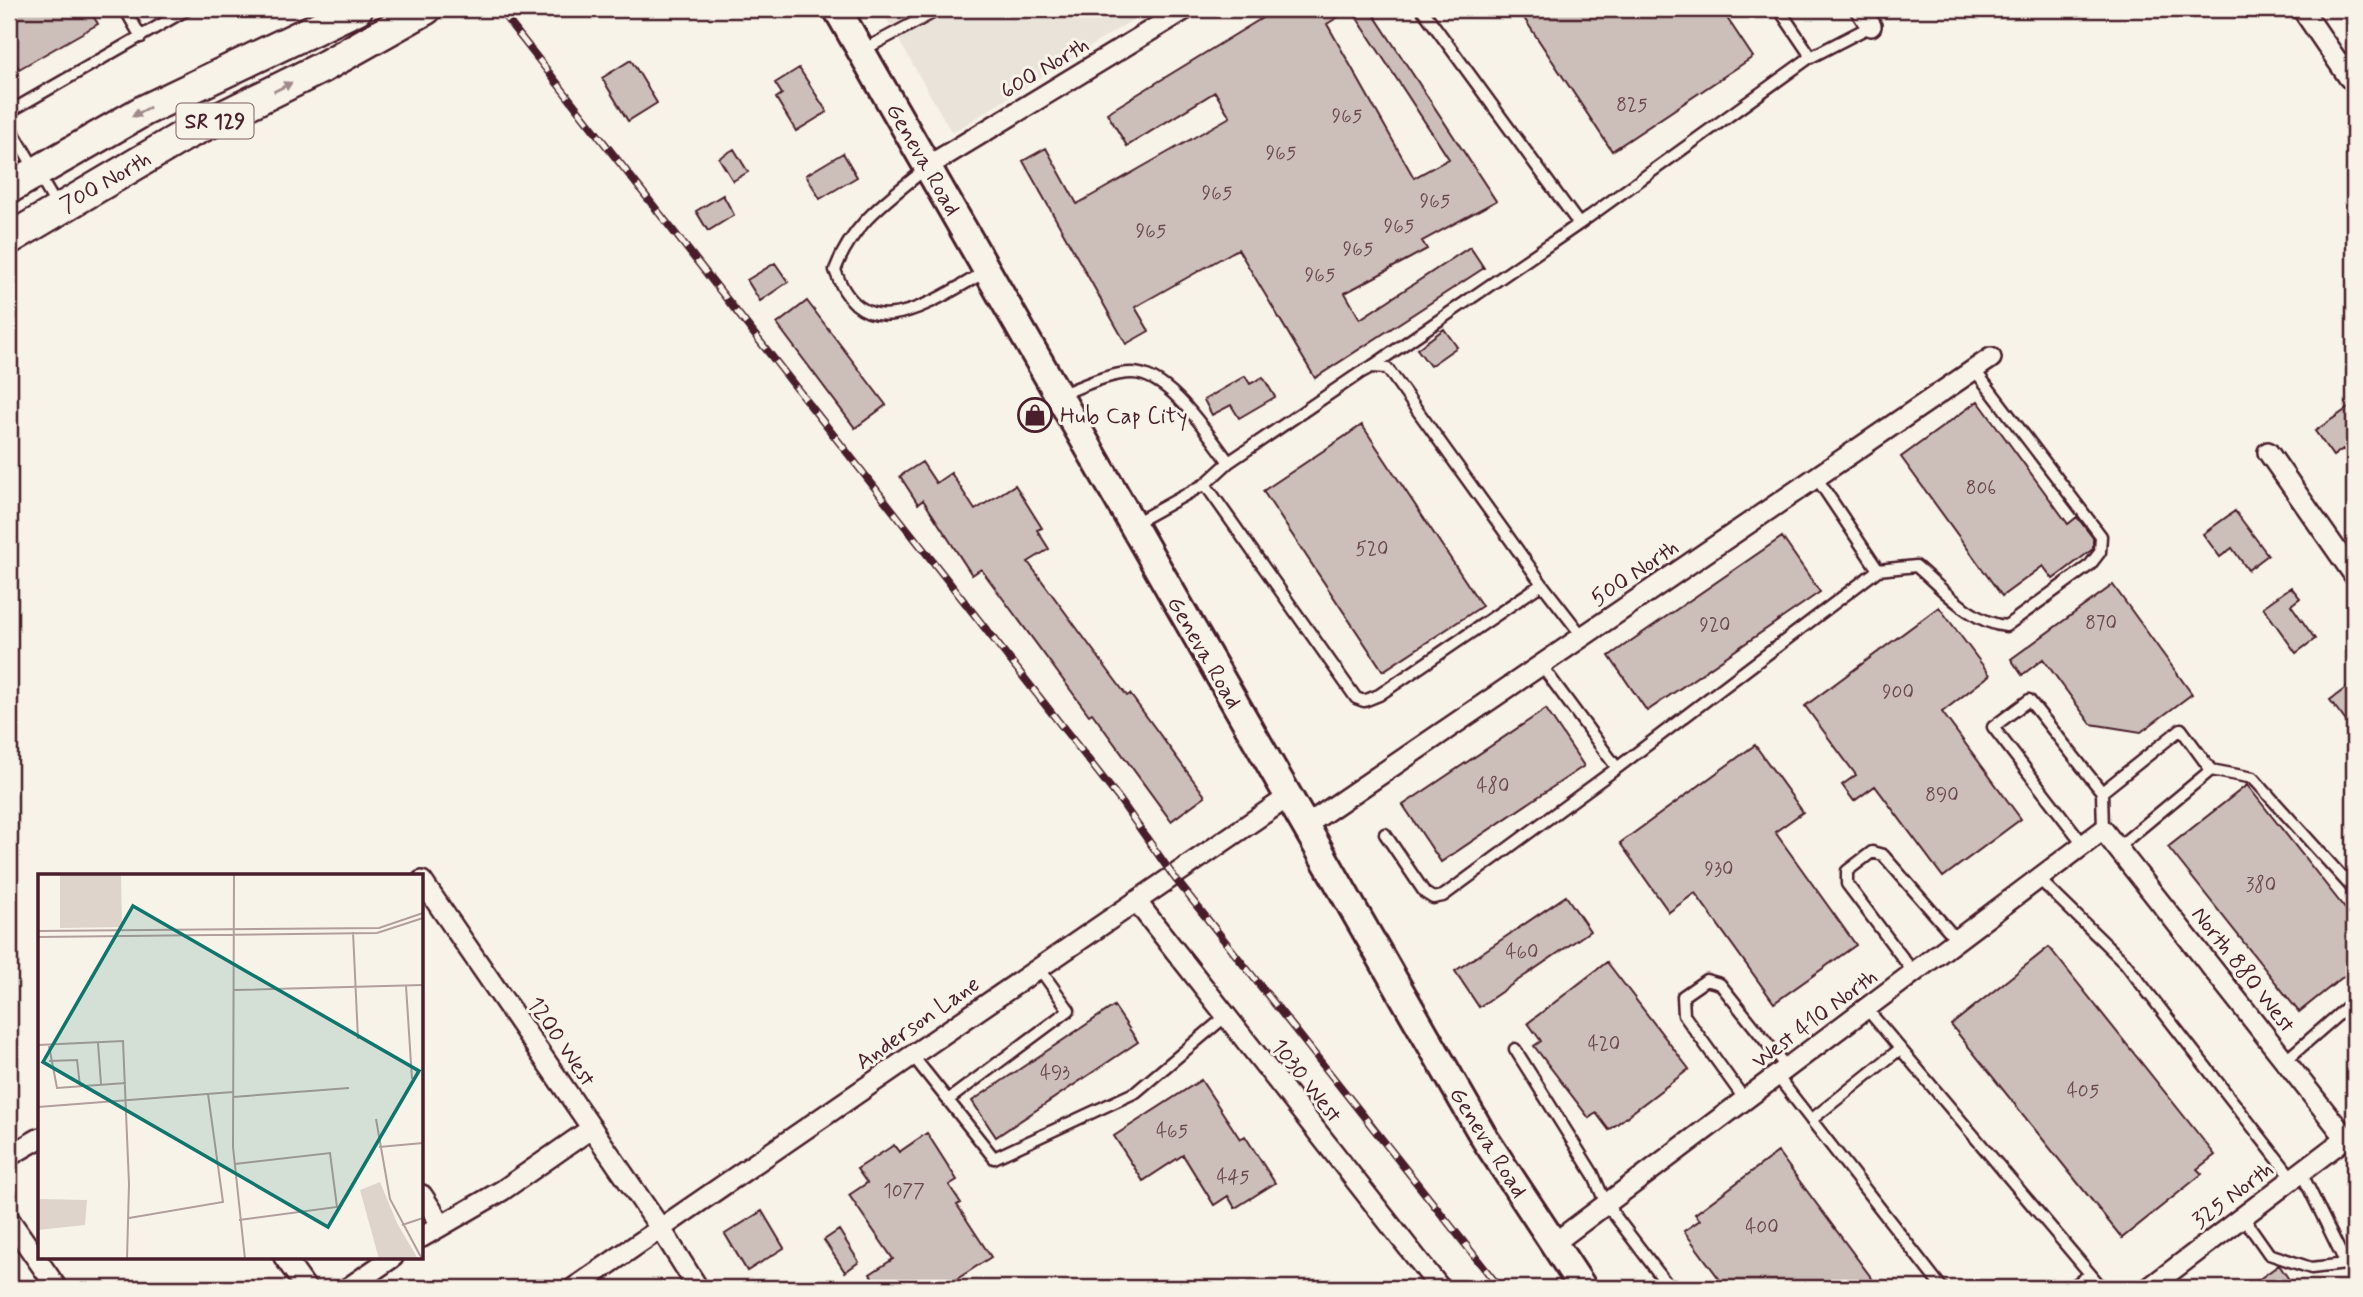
<svg xmlns="http://www.w3.org/2000/svg" width="2363" height="1297" viewBox="0 0 2363 1297" font-family="Mynerve,sans-serif">
  <rect width="100%" height="100%" fill="#f7f3e8"/>
  <filter id="ink" filterUnits="userSpaceOnUse"><feTurbulence type="fractalNoise" baseFrequency=".0143" numOctaves="2"/><feDisplacementMap in="SourceGraphic" scale="14" xChannelSelector="R" yChannelSelector="G"/><feConvolveMatrix kernelMatrix="1 2 1 2 8 2 1 2 1" color-interpolation-filters="sRGB"/></filter>
  <g filter="url(#ink)">
    <path fill="#eae3da" d="M881 9H1150L952 133Z"/>
    <path fill="#ccbfb9" stroke="#4a1f2b" stroke-width="2" fill-rule="evenodd" d="M9 9H89L98 24 19 69 9 51Z
      M1277 9H1370L1496 201 1422 241 1427 249 1345 293 1360 319 1470 247 1484 268 1315 378 1238 249 1135 307 1149 331 1126 344 1023 161 1046 148 1077 204 1230 117 1215 92 1127 146 1107 113ZM1351 9 1449 159 1414 178 1327 24Z
      M1518 9H1721L1753 57 1612 151Z
      M631 60 657 103 628 121 602 78Z
      M799 68 827 112 796 131 776 98 782 94 775 83Z
      M734 149 748 172 733 181 719 158Z
      M843 153 857 177 820 199 806 175Z
      M723 195 734 215 708 231 696 211Z
      M775 263 788 282 760 301 747 280Z
      M807 301 886 405 855 428 777 324Z
      M1444 329 1457 347 1430 366 1417 349Z
      M1245 376 1250 384 1263 377 1275 397 1239 418 1231 405 1212 415 1204 400Z
      M1978 401 2068 524 2077 517 2093 538V549L2053 579 2043 566 2002 596 1901 457Z
      M2354 404V464L2343 449 2333 456 2315 431Z
      M1362 425 1482 606 1383 671 1263 491Z
      M922 462 936 483 951 473 975 510 1015 485 1042 528 1037 530 1049 549 1028 562 1127 696 1130 694 1205 796 1171 821 1092 713 1089 715 981 569 972 575 923 500 918 504 900 476Z
      M2235 511 2268 555 2248 570 2232 548 2220 557 2203 534Z
      M1782 537 1820 592 1647 711 1609 656Z
      M2113 585 2192 694 2141 732 2091 724 2043 659 2022 675 2011 659Z
      M2291 587 2300 598 2291 605 2315 639 2296 653 2263 607Z
      M1939 607 1990 675 1942 712 2021 819 1943 877 1875 786 1854 801 1842 785 1856 775 1805 706Z
      M2354 682V732L2330 700Z
      M1546 709 1584 766 1441 862 1403 805Z
      M1755 745 1803 812 1775 832 1856 945 1774 1003 1695 893 1669 912 1620 843Z
      M2247 785 2354 920V968L2299 1012 2168 847Z
      M1566 896 1590 931 1479 1007 1455 971Z
      M2049 947 2215 1155 2197 1169 2202 1174 2122 1238 1951 1025Z
      M1607 962 1689 1069 1609 1130 1596 1113 1589 1118 1534 1046 1541 1041 1528 1023Z
      M1114 1006 1138 1042 996 1137 972 1101Z
      M1201 1080 1240 1139 1245 1136 1275 1183 1235 1208 1228 1196 1214 1205 1183 1155 1143 1181 1114 1136Z
      M927 1133 957 1180 949 1185 961 1203 957 1205 991 1257 943 1288H879L870 1274 893 1259 849 1195 867 1183 857 1169 894 1145 899 1152Z
      M1778 1152 1879 1288H1726L1684 1231 1700 1220 1695 1214Z
      M762 1211 784 1248 747 1271 725 1234Z
      M839 1230 859 1262 845 1272 824 1240Z
      M2279 1265 2295 1288H2247Z"/>
    <g fill="none" stroke-linecap="round" stroke-linejoin="round">
      <g stroke="#4a1f2b" stroke-width="15">
        <path id="service" d="M125 9 141 37
          M1422 9 1579 224 1809 58 1808 52 1779 9
          M863 50 940 9
          M1809 58 1871 26
          M9 112 188 9
          M9 125 58 208
          M925 169C887 201 853 222 835 270 864 354 935 299 987 271
          M1371 367 1579 224
          M1059 395C1081 387 1108 373 1132 373 1170 373 1208 435 1229 462L1205 484 1356 698 1364 701 1379 695 1542 584 1583 637
          M1229 462 1360 373 1371 367 1387 368 1542 584
          M1133 524 1205 484
          M1878 570 1916 566C1942 588 1971 623 2006 626L2090 565 2100 552 2101 536 1974 369
          M1541 665 1617 768 1878 570 1816 477
          M2211 770 2253 778 2354 890
          M2103 830 2102 792 2181 729 2211 770 2117 848
          M1385 834 1425 893 1433 898 1443 896 1617 768
          M2084 845 1993 727 2029 700 2102 792
          M2039 879 2125 963 2293 1179
          M1914 973 1847 884V871L1872 852 1883 855 1957 940
          M1866 1008 2102 1288
          M1515 1049 1593 1174 1606 1204 1670 1288
          M912 1055 994 1158 1136 1092 1226 1016
          M2285 1061 2354 1001
          M1777 1076 1942 1288
          M948 1100 1069 1010 1039 968
          M1745 1100 1684 1015 1683 996 1706 980 1720 984 1787 1068
          M1811 1120 1900 1049
          M2301 1172 2346 1264
          M2243 1217 2269 1254 2311 1268 2346 1264 2354 1274
          M2071 1288 2090 1274"/>
      </g>
      <g stroke="#4a1f2b" stroke-width="24">
        <path id="minor" d="M1860 9 1871 26
          M2302 9 2349 78
          M928 166 1186 9
          M2268 452 2354 575
          M1305 826 1991 358
          M422 881 661 1229 698 1288
          M1136 901 1440 1288
          M9 1156 40 1138
          M422 1195 441 1224
          M9 1219 57 1288
          M422 1237 503 1190 592 1128
          M1553 1244 2103 830 2346 1138 2149 1288
          M284 1257 306 1288
          M348 1288 393 1257
          M574 1288 1288 797"/>
      </g>
      <g stroke="#4a1f2b" stroke-width="32">
        <path id="secondary" d="M837 9 1485 1139 1583 1288"/>
      </g>
      <g stroke="#4a1f2b" stroke-width="35">
        <path id="primary" d="M9 188 143 111 357 9
          M9 239 185 135 323 67 426 9"/>
      </g>
      <use href="#service" stroke="#f7f3e8" stroke-width="10"/>
      <use href="#minor" stroke="#f7f3e8" stroke-width="19"/>
      <use href="#secondary" stroke="#f7f3e8" stroke-width="26"/>
      <use href="#primary" stroke="#f7f3e8" stroke-width="30"/>
      <g stroke="#4a1f2b" stroke-width="8">
        <path id="rail" d="M499 9 1120 800 1174 877 1500 1288"/>
      </g>
      <use href="#rail" stroke="#f7f3e8" stroke-width="5" stroke-dasharray="16" stroke-linecap="butt"/>
    </g>
    <defs><path id="oneway-solid" d="M-6-.8H1V-3.2L6.5 0L1 3.2V.8H-6Z" transform="scale(1.75)"/></defs>
    <g fill="#a0898a">
      <use href="#oneway-solid" transform="translate(283 87) rotate(-27)"/>
      <use href="#oneway-solid" transform="translate(141 112) rotate(152)"/>
    </g>
  </g>
  <defs>
    <g id="shop-ring" transform="scale(1.75)"><circle r="9.5" fill="#f7f3e8" stroke="#4a1f2b" stroke-width="1.5"/><path d="M-5-2.5h2.3a2.7 3.5 0 0 1 5.4 0H5L5.5 6h-11ZM-1.5-2.5h3a1.5 2.3 0 0 0-3 0Z" fill="#4a1f2b"/></g>
  </defs>
  <g fill-rule="evenodd">
    <use href="#shop-ring" x="1035" y="415"/>
  </g>
  <g text-anchor="middle" stroke-width="6" stroke-linejoin="round" paint-order="stroke">
    <g font-size="19" fill="#6a474e">
      <text x="1632" y="111">825</text>
      <text x="1347" y="122">965</text>
      <text x="1281" y="159">965</text>
      <text x="1217" y="199">965</text>
      <text x="1435" y="207">965</text>
      <text x="1399" y="232">965</text>
      <text x="1151" y="237">965</text>
      <text x="1358" y="255">965</text>
      <text x="1320" y="281">965</text>
      <text x="1981" y="494">806</text>
      <text x="1372" y="555">520</text>
      <text x="2101" y="629">870</text>
      <text x="1715" y="631">920</text>
      <text x="1898" y="698">900</text>
      <text x="1493" y="792">480</text>
      <text x="1942" y="801">890</text>
      <text x="1719" y="875">930</text>
      <text x="2261" y="891">380</text>
      <text x="1522" y="958">460</text>
      <text x="1604" y="1050">420</text>
      <text x="1055" y="1079">493</text>
      <text x="2083" y="1097">405</text>
      <text x="1172" y="1137">465</text>
      <text x="1233" y="1183">445</text>
      <text x="904" y="1197">1077</text>
      <text x="1762" y="1233">400</text>
    </g>
    <rect fill="#f7f3e8" stroke="#7e5f64" stroke-width="2" x="176.5" y="103.5" width="77" height="35" rx="5"/>
    <g font-size="21" font-weight="bold" fill="#4a1f2b">
      <text x="215" y="128">SR 129</text>
    </g>
    <g font-size="23" fill="#4a1f2b" stroke="#f7f3e8">
      <text transform="translate(1044 67) rotate(-31)" y="8">600 North</text>
      <text transform="translate(924 159) rotate(60)" y="8">Geneva Road</text>
      <text transform="translate(105 181) rotate(-30)" y="8">700 North</text>
      <text transform="translate(1634 572) rotate(-34)" y="8">500 North</text>
      <text transform="translate(1205 652) rotate(60)" y="8">Geneva Road</text>
      <text transform="translate(2244 969) rotate(52)" y="8">North 880 West</text>
      <text transform="translate(1814 1018) rotate(-37)" y="8">West 410 North</text>
      <text transform="translate(917 1022) rotate(-35)" y="8">Anderson Lane</text>
      <text transform="translate(562 1041) rotate(56)" y="8">1200 West</text>
      <text transform="translate(1307 1080) rotate(52)" y="8">1030 West</text>
      <text transform="translate(1489 1142) rotate(58)" y="8">Geneva Road</text>
      <text transform="translate(2232 1194) rotate(-37)" y="8">325 North</text>
    </g>
    <g font-size="23" fill="#4a1f2b" stroke="#f7f3e8" text-anchor="start">
      <text x="1060" y="423">Hub Cap City</text>
    </g>
  </g>
  <g transform="translate(38 874)">
    <rect width="385" height="385" fill="#f7f3e8"/>
    <path d="M22 0H83L84 53 22 54ZM342 308 359 349 380 385H341L322 316ZM0 325 49 326 47 351 0 356Z" fill="#ded4cc"/>
    <path fill="none" stroke="#b29e9c" stroke-width="2" d="M196 0 195 273 207 385M0 57 341 54 385 39M315 58 320 165M0 63 339 59 385 44M368 112 374 205M196 116 385 111M60 169 63 210M0 171 85 167 91 310 89 385M11 172 19 214 88 209M11 187 39 186 42 212M195 223 311 214M0 233 195 218M338 245 352 325 384 385M341 273 385 269M197 290 292 279 299 333 201 346M91 344 185 328 170 220M364 351 385 344"/>
    <path fill="#0f766e" fill-opacity="0.15" stroke="#0f766e" stroke-width="3.5" d="M95 32 381 197 290 353 5 188Z"/>
    <rect width="385" height="385" fill="none" stroke="#4a1f2b" stroke-width="3.5"/>
  </g>
  <rect width="2363" height="1297" fill="none" stroke="#f7f3e8" stroke-width="35"/>
  <rect x="18" y="18" width="2328" height="1262" fill="none" stroke="#4a1f2b" stroke-width="2.5" filter="url(#ink)"/>
</svg>
